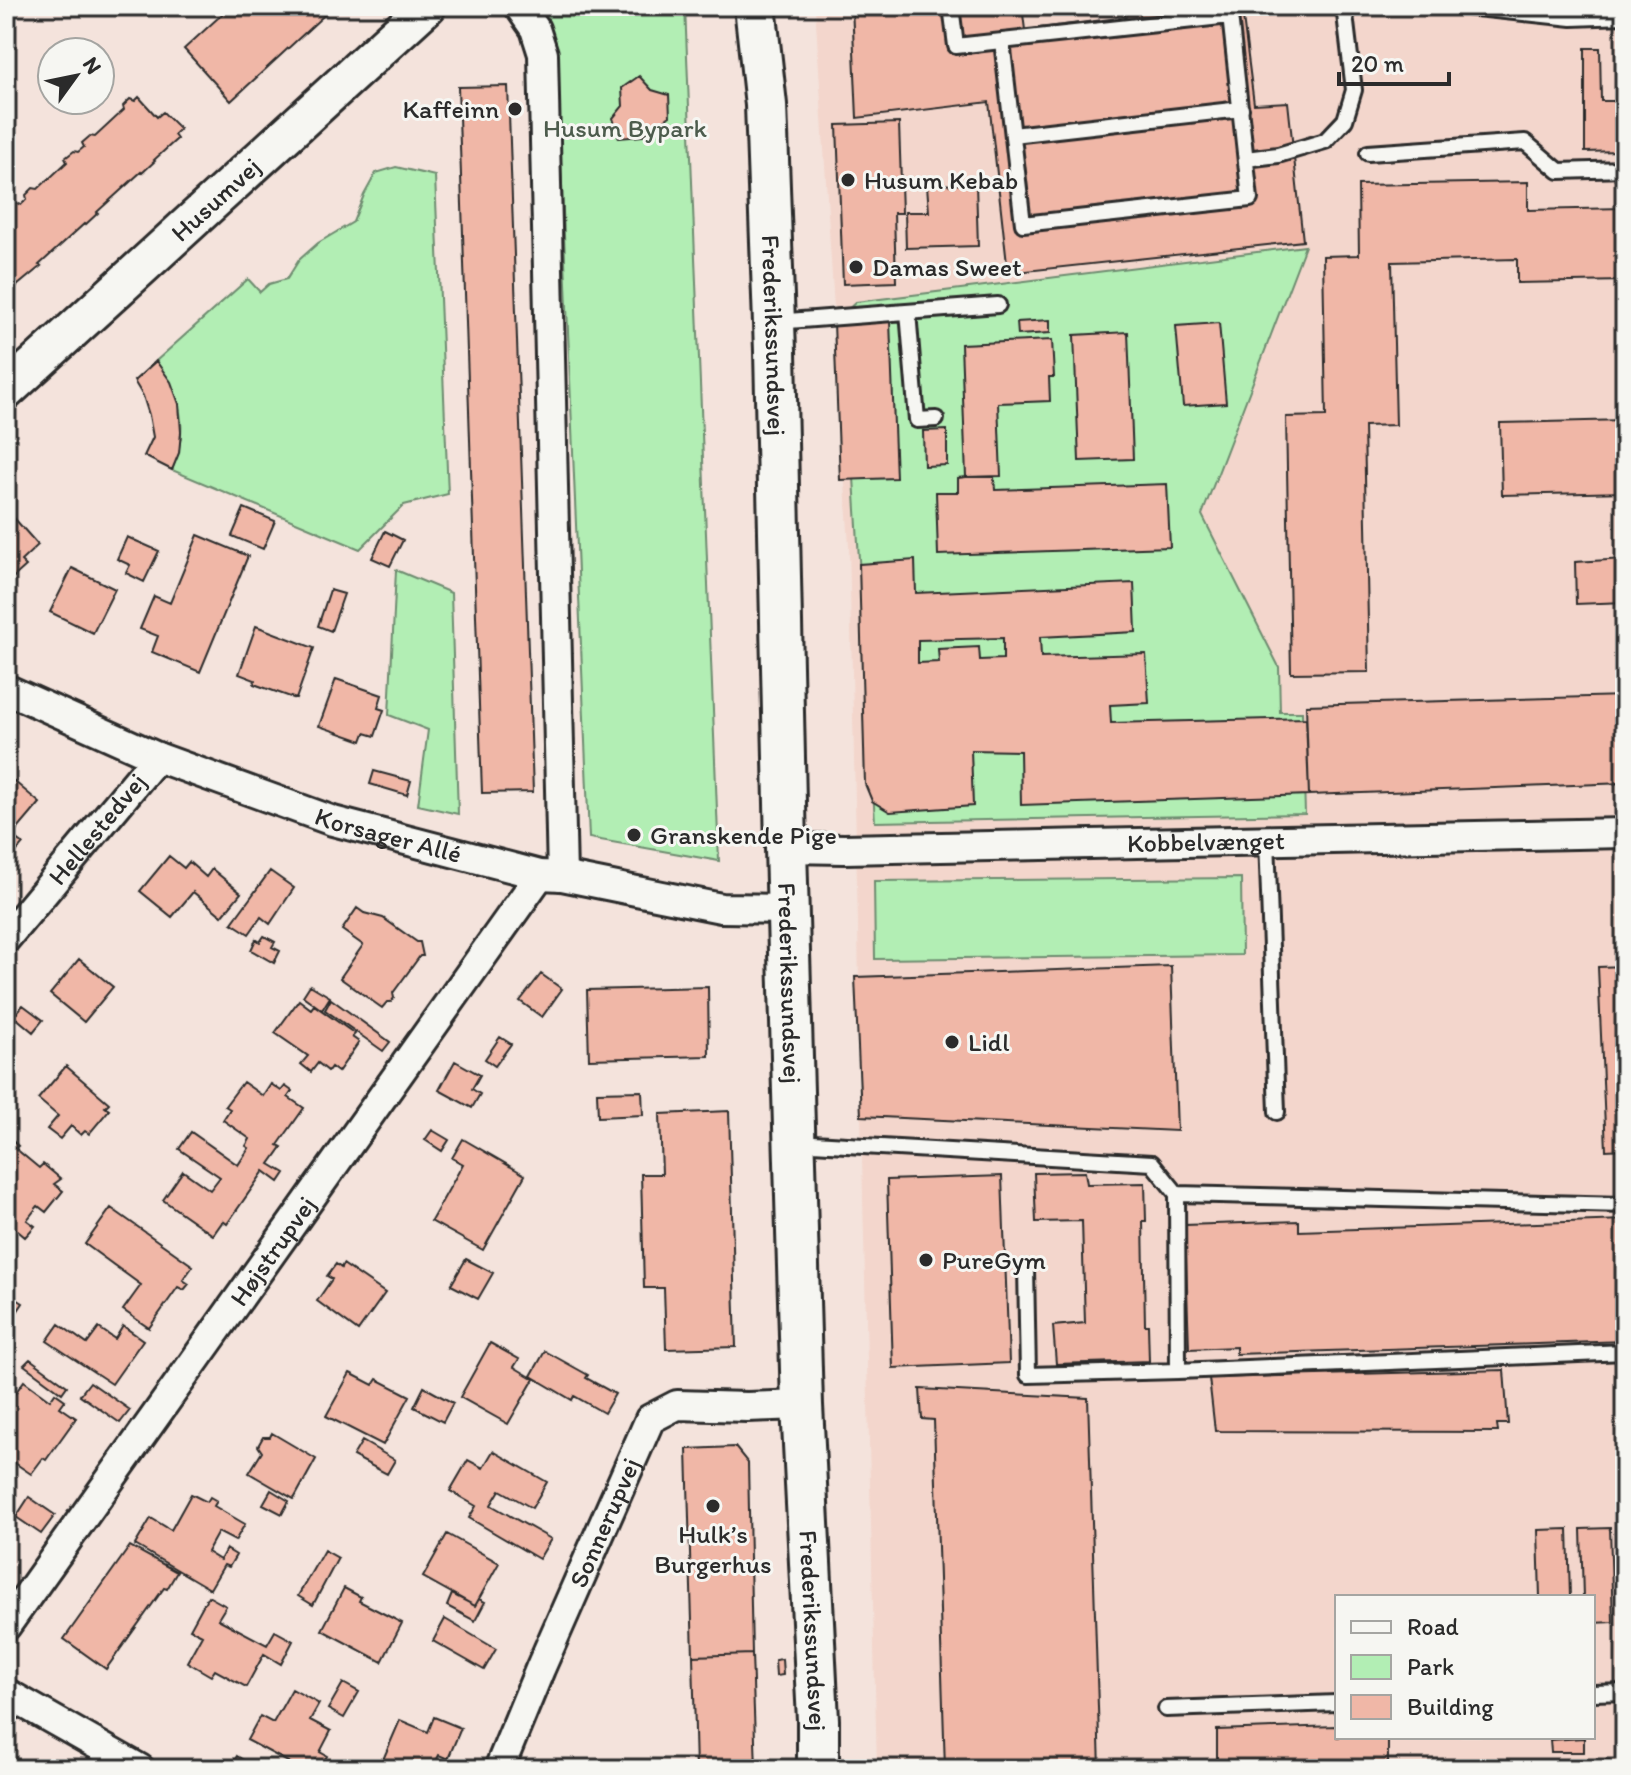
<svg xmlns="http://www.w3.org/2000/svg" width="1631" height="1775" viewBox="0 0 1631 1775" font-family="Itim,sans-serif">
  <rect width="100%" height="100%" fill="#f4e3dc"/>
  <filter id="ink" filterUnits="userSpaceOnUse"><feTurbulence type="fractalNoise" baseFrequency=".0125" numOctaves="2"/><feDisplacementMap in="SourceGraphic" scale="16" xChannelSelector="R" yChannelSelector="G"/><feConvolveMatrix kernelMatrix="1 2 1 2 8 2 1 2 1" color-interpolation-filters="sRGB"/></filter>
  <g filter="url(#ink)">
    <path fill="#f3d6cc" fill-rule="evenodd" d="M815 6H1338L1339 9 1388 6H1625V1769H877L861 1116 858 926 849 547ZM1337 1597H1593V1737H1337Z"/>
    <path fill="#b2eeb4" stroke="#6e8c70" stroke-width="2" d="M534 6H685L719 861 589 838 557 66Z
      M396 167 435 176 448 494 404 505 360 549 172 470C190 427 181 398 156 361L248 279 260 292 269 284 287 279 299 260 318 243 353 222 364 195 376 173Z
      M1305 246 1202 515 1279 667 1280 712H1302L1305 814 875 822 844 313 856 302Z
      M396 570 451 593 458 814 418 805 428 730 389 715Z
      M1241 878 1242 955 875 959 874 881Z"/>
    <path fill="#f0b7a7" stroke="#2b2b2b" stroke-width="2" fill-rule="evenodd" d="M231 6H334L231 101 184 49Z
      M852 6H1278L1242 10 1254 104 1288 102 1303 241 1008 273 989 102 857 118Z
      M1022 6H1124L1126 17 1025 30Z
      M1585 48H1600L1601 101H1617L1619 151 1585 152Z
      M639 76 652 90 669 95 670 116 642 136 619 138 613 118 623 106 622 88Z
      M508 86 533 792 482 793 458 87Z
      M139 97 157 117 163 112 180 129 174 135 177 139 154 160 155 161 142 173 141 172 97 212 98 213 85 225 84 224 39 265 41 266 6 295V219L10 215 9 210 17 203 21 205 27 199 26 195 33 188 38 189 67 162 65 158 74 151 78 152 84 147 82 143 90 136 95 137 124 110 123 106 130 99 135 101Z
      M899 123 902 213H894L896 282 843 284 837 125Z
      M1528 182V210L1625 208V281L1517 283V259L1392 262 1396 425 1364 426 1369 672 1291 673 1286 417 1326 416 1323 256 1359 255 1358 185Z
      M976 184 978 246 906 248 905 212H929L927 185Z
      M1050 320V333L1018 335 1017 322Z
      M890 321 896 478 840 480 834 323Z
      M1219 323 1226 403 1183 406 1176 326Z
      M1128 332 1133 459 1079 461 1074 335Z
      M1052 340 1054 377H1049L1050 401 998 403 1001 476 966 477 961 344Z
      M156 361 171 382 179 404 181 432 179 453 172 470 144 456 153 437 149 415 143 396 134 381Z
      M1625 420V492L1502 495 1500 423Z
      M947 430V465L924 466 923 431Z
      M966 477H994L995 490 1167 484 1170 547 938 555 936 492H958V478Z
      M244 508 275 521 263 549 232 536Z
      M7 510 38 545 21 561 26 566 6 584Z
      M385 531 403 540 390 566 372 558Z
      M198 535 248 556 200 672 152 652 158 636 140 629 154 596 170 603Z
      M127 537 159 551 144 582 126 573 130 565 117 559Z
      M1625 559V602L1576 604 1575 562Z
      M915 560 916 593 1134 583 1136 632 1040 637 1041 657 1146 654 1149 703 1110 705 1111 723 1306 718 1309 795 1021 805 1020 751 971 750 973 806 890 812 872 801 865 784 859 564ZM1003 638V659L980 660 979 647 938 649 939 662 918 663V640Z
      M72 568 115 589 93 633 50 612Z
      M330 590 344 594 331 631 318 626Z
      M256 626 314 648 296 699 254 684 255 680 239 674Z
      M336 679 382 695 378 708 384 710 375 736 365 733 362 741 319 726Z
      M1625 696V783L1309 795 1306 705Z
      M374 771 411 781 407 795 370 784Z
      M9 777 40 803 12 836 23 844 6 864V780Z
      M169 856 184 868 189 862 206 877 212 869 241 893 222 916 193 892 172 917 140 891Z
      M270 871 294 888 270 924 261 917 249 934 232 923Z
      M357 908 364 913 383 918 417 942H420L423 956H420L393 993 394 998 391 1002H387L382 1008 340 978 363 945 342 930Z
      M264 936 275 942 272 947 280 951 274 963 251 950 256 939 260 942Z
      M79 959 113 987 84 1022 50 994Z
      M1171 966 1177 1131 861 1116 855 977Z
      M1625 966V1149L1606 1150 1598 967Z
      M541 974 562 989 542 1017 520 1001Z
      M310 985 330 997 322 1010 303 996Z
      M708 987 709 1056 589 1059 587 990Z
      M331 999 390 1042 383 1051 325 1010Z
      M299 1000 311 1009 314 1005 355 1034 352 1037 359 1042 338 1072 331 1067 328 1071 318 1063 311 1072 301 1064 308 1056 275 1033Z
      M23 1005 43 1020 33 1032 14 1016Z
      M500 1037 511 1044 495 1066 485 1059Z
      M455 1061 480 1075 472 1089 480 1094 472 1108 439 1090Z
      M66 1066 109 1103 105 1107 109 1110 89 1134 85 1131 81 1135 71 1126 60 1139 47 1129 58 1116 38 1099Z
      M243 1082 263 1096 271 1084 281 1091 285 1086 292 1091 288 1097 304 1108 278 1145 282 1147 270 1164 285 1173 279 1182 264 1171 227 1224 223 1221 213 1235 163 1200 183 1171 210 1190 220 1177 179 1149 191 1132 238 1165 249 1148 246 1146 250 1139 223 1120 230 1109 225 1106Z
      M642 1091 643 1115 598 1117 597 1092Z
      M729 1111 736 1347 666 1349 664 1288H644L641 1174H662L660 1114Z
      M432 1130 449 1140 442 1151 425 1140Z
      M6 1135 18 1146 15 1148 39 1168 43 1164 61 1179 54 1184 63 1191 46 1212 38 1206 27 1220 35 1226 25 1237 7 1222 14 1214 6 1207 15 1196 6 1188Z
      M463 1139 525 1175 483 1250 431 1221 463 1164 452 1158Z
      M1085 1172 1087 1184 1145 1183 1146 1221H1143L1145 1325H1148L1149 1361 1056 1364 1053 1326 1085 1323 1082 1221 1036 1222 1034 1173Z
      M1002 1176 1009 1363 893 1368 887 1180Z
      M111 1208 193 1266 183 1280 189 1284 184 1290 178 1287 149 1328 123 1310 141 1285 85 1244Z
      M1625 1220V1341L1236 1354V1347L1189 1349 1185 1225 1299 1221V1231Z
      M466 1259 493 1273 478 1299 451 1285Z
      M336 1264 341 1268 343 1264 385 1293 358 1331 317 1301 332 1279 327 1276Z
      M7 1293 23 1303 13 1318 6 1313Z
      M59 1324 87 1344 99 1328 115 1339 123 1326 143 1340 112 1384 47 1341Z
      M490 1343 519 1359 514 1367 534 1379 508 1424 460 1397Z
      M545 1351 588 1375 586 1378 615 1394 604 1413 574 1396 572 1400 531 1376Z
      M30 1359 67 1386 62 1393 24 1365Z
      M1504 1370 1508 1424H1497L1498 1432 1215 1431 1209 1378Z
      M350 1373 373 1385 377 1379 410 1396 383 1445 326 1416Z
      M24 1381 50 1400 55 1393 65 1400 60 1407 76 1418 46 1460 43 1458 31 1474 6 1457V1406Z
      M90 1382 130 1410 120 1423 80 1395Z
      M424 1387 453 1403 443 1422 414 1407Z
      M920 1389 1088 1398 1100 1769H945L934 1420 922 1419Z
      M272 1433 316 1459 294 1499 249 1473 262 1452 258 1446 263 1437H270Z
      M362 1441 395 1460 387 1474 353 1456Z
      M735 1447 748 1463 752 1654 693 1656 687 1449Z
      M493 1451 547 1482 532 1508 500 1490 491 1505 551 1539 539 1559 469 1518 476 1506 450 1491 468 1460 483 1468Z
      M271 1490 289 1501 282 1514 263 1504Z
      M191 1494 207 1502 210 1497 217 1501 214 1506 245 1524 235 1541 218 1532 207 1552 220 1560 226 1549 236 1555 229 1567 224 1565 210 1589 135 1545 151 1518 171 1530Z
      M29 1497 55 1515 41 1534 16 1517Z
      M1610 1528 1613 1622 1593 1623V1597H1583L1581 1529Z
      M1568 1529 1570 1597H1540L1538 1530Z
      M447 1534 499 1563 475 1606 423 1577Z
      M130 1546 177 1572 167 1589 164 1588 106 1669 64 1639Z
      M324 1550 338 1558 313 1605 298 1596Z
      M344 1588 361 1597 359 1601 402 1623 382 1662 322 1630Z
      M452 1594 475 1606 479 1599 485 1602 475 1621 447 1606Z
      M208 1596 226 1606 218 1619 267 1645 275 1631 293 1641 281 1664 264 1654 246 1687 215 1670 211 1676 187 1662 202 1635 190 1629Z
      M445 1619 496 1649 484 1670 433 1641Z
      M752 1654 756 1769H696L693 1656Z
      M782 1659 783 1675 776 1676 775 1660Z
      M343 1683 359 1692 344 1718 328 1709Z
      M292 1689 319 1704 310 1720 331 1731 320 1752 327 1756 322 1764 315 1760 310 1769H301L247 1740 260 1716 273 1723Z
      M434 1717 461 1728 448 1759 439 1755 433 1767 437 1769H379L400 1720 428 1732Z
      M1337 1726V1737H1388V1767L1609 1760 1610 1769H1217V1730Z
      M1584 1738V1752H1551L1550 1740Z
      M237 1756 253 1766 252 1769H229Z"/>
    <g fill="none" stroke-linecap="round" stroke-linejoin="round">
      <g stroke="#2b2b2b" stroke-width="20">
        <path id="service" d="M951 6 956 46 1230 16
          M1457 6 1572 18 1625 16
          M1002 41 1023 224 1250 199 1229 6
          M1013 135 1241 109
          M1368 153 1525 142 1559 171 1625 169
          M1246 159 1278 155 1325 141 1345 120 1354 90 1344 6
          M908 312 917 420 936 419
          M775 322 998 305
          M1267 839 1277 1112
          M796 1142 1152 1163 1177 1194 1625 1205
          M1026 1268 1028 1375 1178 1371 1177 1194
          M1178 1371 1625 1352
          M1593 1693 1625 1692
          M1166 1709 1337 1703"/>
      </g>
      <g stroke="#2b2b2b" stroke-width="34">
        <g id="minor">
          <path d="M519 6 535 29 543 54 562 876"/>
          <path id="s1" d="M6 689 157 757 333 821 540 875 562 876 721 908 788 909"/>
          <path id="s2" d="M786 848 844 849 1625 833"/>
          <path id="s3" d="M6 938 157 757"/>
          <path id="s4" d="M6 1626 540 875"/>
          <path d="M6 1693 140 1769"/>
          <path id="s5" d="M499 1769 540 1669 650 1419 677 1405 747 1407 802 1405"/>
        </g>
      </g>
      <g stroke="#2b2b2b" stroke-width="42">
        <g id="tertiary">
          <path id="s6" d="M6 391 427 6"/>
        </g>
      </g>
      <g stroke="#2b2b2b" stroke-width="46">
        <g id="secondary">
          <path id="s7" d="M755 6 766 105 775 351 786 848 802 1405 818 1720V1769"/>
        </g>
      </g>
      <use href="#service" stroke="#f6f6f2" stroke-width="14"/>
      <use href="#minor" stroke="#f6f6f2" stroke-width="28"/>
      <use href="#tertiary" stroke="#f6f6f2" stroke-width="36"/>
      <use href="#secondary" stroke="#f6f6f2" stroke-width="40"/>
    </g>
  </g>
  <g fill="#2b2b2b" stroke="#f6f6f2" stroke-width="3">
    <circle cx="515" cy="109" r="8"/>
    <circle cx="848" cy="180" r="8"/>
    <circle cx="856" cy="267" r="8"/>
    <circle cx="634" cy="835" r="8"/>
    <circle cx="952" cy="1042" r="8"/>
    <circle cx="926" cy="1260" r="8"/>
    <circle cx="713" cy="1506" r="8"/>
  </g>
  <g text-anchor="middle" stroke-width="6" stroke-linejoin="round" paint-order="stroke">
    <g font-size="26" fill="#2b2b2b" stroke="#f6f6f2" text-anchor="start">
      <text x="499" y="118" text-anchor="end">Kaffeinn</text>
      <text x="864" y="189">Husum Kebab</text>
      <text x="872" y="276">Damas Sweet</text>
      <text x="650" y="844">Granskende Pige</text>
      <text x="968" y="1051">Lidl</text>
      <text x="942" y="1269">PureGym</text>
      <text x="713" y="1543" text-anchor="middle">Hulk’s<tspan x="713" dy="30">Burgerhus</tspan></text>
    </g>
    <g font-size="26" fill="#4d5c4d" stroke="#f6f6f2">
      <text x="625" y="137">Husum Bypark</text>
    </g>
    <g font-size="26" fill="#2b2b2b" stroke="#f6f6f2">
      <text dy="9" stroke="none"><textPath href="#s6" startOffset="284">Husumvej</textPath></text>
      <text dy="9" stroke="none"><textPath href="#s7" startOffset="330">Frederikssundsvej</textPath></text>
      <text dy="9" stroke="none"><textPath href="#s3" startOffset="142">Hellestedvej</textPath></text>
      <text dy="9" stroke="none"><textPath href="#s1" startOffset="410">Korsager Allé</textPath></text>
      <text dy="9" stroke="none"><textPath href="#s2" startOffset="420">Kobbelvænget</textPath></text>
      <text dy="9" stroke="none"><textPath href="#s7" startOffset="978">Frederikssundsvej</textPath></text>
      <text dy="9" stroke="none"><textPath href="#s4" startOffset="460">Højstrupvej</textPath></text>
      <text dy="9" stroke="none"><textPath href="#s5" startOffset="268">Sonnerupvej</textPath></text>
      <text dy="9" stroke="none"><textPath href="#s7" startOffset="1626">Frederikssundsvej</textPath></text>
    </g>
  </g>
  <rect width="1631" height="1775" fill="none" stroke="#f6f6f2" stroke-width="32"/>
  <rect x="16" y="16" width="1599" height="1743" fill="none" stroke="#2b2b2b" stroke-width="3" filter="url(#ink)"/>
  <rect x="1335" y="1595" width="260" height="144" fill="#f6f6f2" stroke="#a5a5a2" stroke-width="2"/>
  <rect x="1351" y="1621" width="40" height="12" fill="#f6f6f2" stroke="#a5a5a2" stroke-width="2"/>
  <text x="1407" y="1635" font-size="24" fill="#2b2b2b">Road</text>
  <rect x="1351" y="1655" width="40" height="24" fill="#b2eeb4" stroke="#a5a5a2" stroke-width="2"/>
  <text x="1407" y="1675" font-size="24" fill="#2b2b2b">Park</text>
  <rect x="1351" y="1695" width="40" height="24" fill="#f0b7a7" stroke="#a5a5a2" stroke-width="2"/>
  <text x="1407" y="1715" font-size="24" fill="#2b2b2b">Building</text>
  <g transform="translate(76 76) rotate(57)"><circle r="38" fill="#f6f6f2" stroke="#a5a5a2" stroke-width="2"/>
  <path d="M0-6L14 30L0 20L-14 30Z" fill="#2b2b2b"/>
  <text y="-12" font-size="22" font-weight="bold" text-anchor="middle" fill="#2b2b2b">N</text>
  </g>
  <path d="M1339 72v12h110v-12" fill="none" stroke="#2b2b2b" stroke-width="4"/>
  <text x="1351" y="72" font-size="24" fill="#2b2b2b" stroke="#f6f6f2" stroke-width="6" paint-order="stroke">20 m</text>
</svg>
